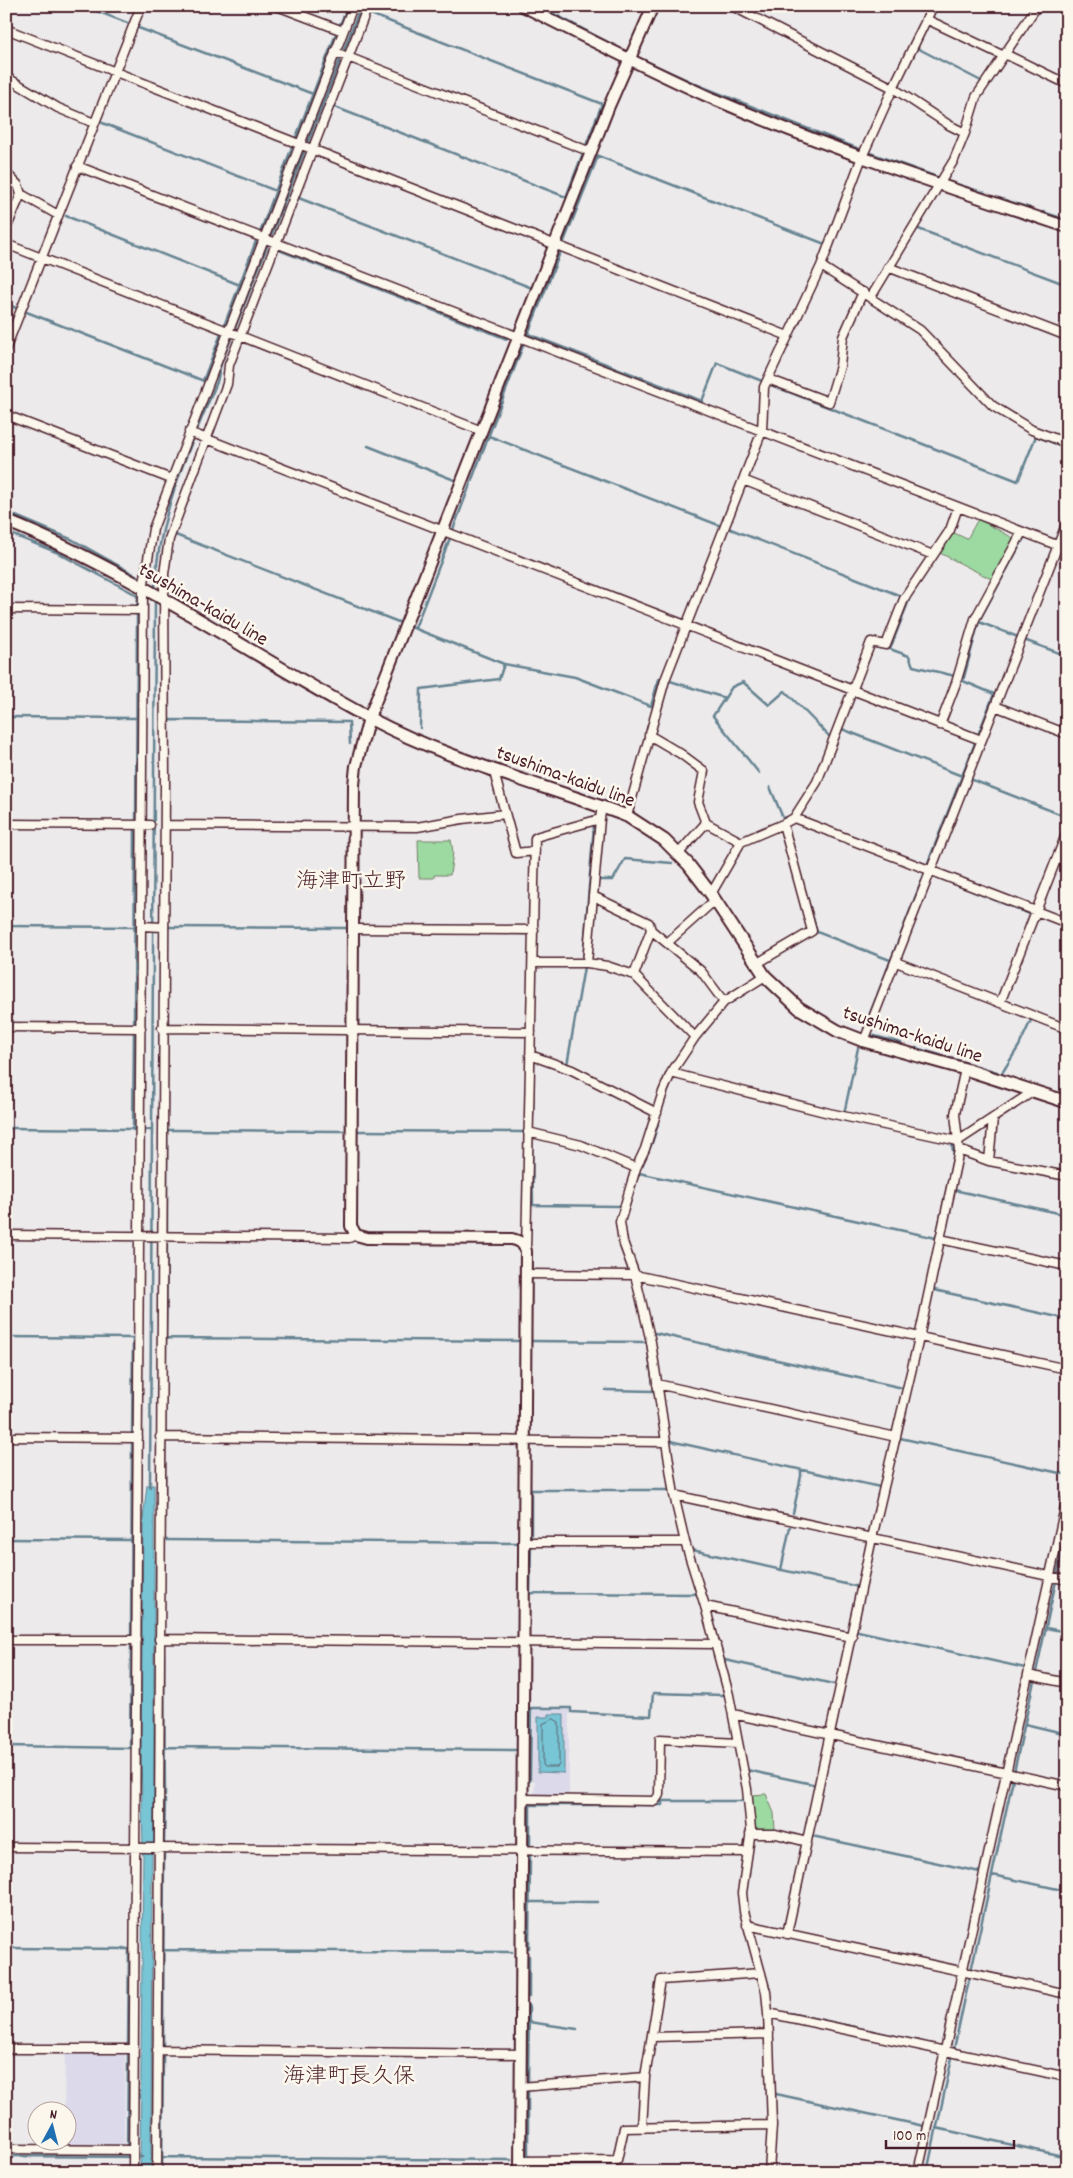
<svg xmlns="http://www.w3.org/2000/svg" width="1073" height="2178" viewBox="0 0 1073 2178" font-family="Dekko,'Klee One',sans-serif">
  <rect width="100%" height="100%" fill="#edeaeb"/>
  <filter id="ink" filterUnits="userSpaceOnUse"><feTurbulence type="fractalNoise" baseFrequency=".02" numOctaves="2"/><feDisplacementMap in="SourceGraphic" scale="10" xChannelSelector="R" yChannelSelector="G"/><feConvolveMatrix kernelMatrix="1 2 1 2 8 2 1 2 1" color-interpolation-filters="sRGB"/></filter>
  <g filter="url(#ink)">
    <path fill="#dcdaea" d="M533 1709H569V1798H534L535 1781H532Z
      M65 2052 125 2053 124 2147H64V2141L68 2140V2110H64Z"/>
    <path fill="#9cdaa2" stroke="#737c66" d="M978 519 1015 539 993 580 938 552 952 532 967 539Z
      M418 840H451L453 852 450 875H434V878H419Z
      M766 1794 774 1813 775 1830 755 1831 751 1795Z"/>
    <path fill="#77c5d5" stroke="#658391" d="M147 1485H154V1841L152 1854 151 2155H154V2157L151 2158V2172H140L143 1853 141 1748 143 1520Z
      M549 1714H564V1773L538 1772V1717H549Z"/>
    <g fill="none" stroke-linecap="round" stroke-linejoin="round">
      <path stroke="#5c616f" stroke-width="1" d="M554 1719 559 1722V1765L557 1767H545L543 1765V1724Z"/>
      <path stroke="#658391" stroke-width="2.5" d="M84 6 130 24
        M539 6 621 49
        M1050 6 1067 14
        M368 13 602 104 585 148
        M931 18 937 6
        M928 25 917 48 981 81
        M136 27 313 94
        M339 27 348 6
        M639 58 698 85 859 149
        M6 72 61 105 92 118
        M332 106 566 197 583 153
        M100 122 276 191
        M295 140 336 34
        M870 153 937 177
        M950 182 985 193
        M296 197 532 288 515 331
        M998 198 1030 208
        M1043 212 1067 220
        M66 216 240 285
        M916 228 1067 285
        M260 233 292 147
        M563 244 598 156 825 244 842 199
        M279 250 507 339
        M561 250 528 334 702 401 717 363 762 381
        M6 304 204 381
        M224 326 256 241
        M203 381 221 334
        M771 385 1018 481 1036 436 1067 448
        M489 436 721 526
        M368 446 457 481
        M6 512 73 540 139 577
        M728 528 901 596
        M6 532 56 552 135 594 138 598 137 606
        M452 532 524 343
        M173 534 401 623
        M155 590C157 517 189 448 217 382L221 364 361 6
        M907 598 909 600 890 649 909 656 913 666 955 676
        M979 622 1018 637
        M411 627 504 664 575 677 651 706 659 678 661 679
        M415 628 450 538
        M1024 640 1067 656
        M670 681 725 698
        M6 717 136 718
        M168 723V720L349 722 350 744
        M420 728 421 689 499 679 504 664
        M842 729 962 776
        M978 735 994 694 963 681 979 621 1024 538
        M759 773 713 716 732 687 743 682 769 705 785 691 829 736
        M970 779 1067 817
        M770 787 783 818
        M136 821 137 614
        M796 858 817 932 890 960
        M927 865 975 743
        M934 876 1030 914
        M598 880H613L625 859 672 863
        M6 926 135 927
        M167 927 346 928
        M453 933 527 934
        M583 960 594 825
        M134 1025 135 829
        M864 1029 925 872
        M871 1035 901 1043
        M916 1048 997 1072
        M567 1065 584 967
        M1002 1073 1019 1046 1031 1020
        M533 1114 534 1063
        M844 1114 858 1048
        M6 1128 136 1129
        M133 1130 134 1032
        M145 1130H152
        M167 1130 345 1131
        M356 1131 523 1132
        M167 1139V1231
        M532 1141 533 1205 620 1206
        M642 1166 652 1143 658 1124
        M954 1190 1067 1215
        M627 1206H629L639 1173 936 1238 954 1155 952 1146
        M934 1290 1067 1319
        M655 1333 903 1388
        M6 1337 133 1338 132 1435
        M166 1338 521 1341
        M529 1341 647 1342 654 1391 606 1390
        M165 1434 167 1241
        M900 1438 1064 1474
        M670 1441 880 1487 881 1484
        M150 1487 155 598
        M165 1509V1443
        M793 1513 801 1476V1470
        M6 1539 131 1540
        M531 1539V1490H667
        M164 1540 518 1543
        M531 1546 530 1593 697 1594
        M692 1550 859 1587
        M781 1570 790 1527
        M1057 1575 1067 1529
        M1046 1628 1067 1632
        M858 1631 1025 1668
        M131 1637 132 1441
        M164 1654 165 1796
        M725 1660 838 1685
        M1025 1724 1067 1734
        M6 1746 132 1748
        M130 1747 131 1644
        M165 1747 515 1750
        M747 1770 817 1785
        M1014 1772 1056 1581
        M530 1781 531 1708H571V1712L651 1716 653 1693 723 1695
        M530 1805H662V1801H742
        M812 1836 980 1872
        M164 1843 165 1800
        M530 1847V1804
        M992 1875 1067 1891
        M530 1902H598
        M6 1948 129 1949 128 2045
        M529 1948 530 1855
        M164 1950 512 1952
        M529 1996V1956
        M790 2013 923 2042
        M529 2022 577 2029
        M163 2047 164 1853
        M528 2082 529 2005
        M776 2094 924 2126
        M936 2128 1067 2157
        M127 2147 128 2054
        M528 2155V2090
        M6 2156 142 2157
        M162 2157 511 2160
        M162 2172 163 2056
        M528 2172V2165
        M927 2172 1013 1779"/>
      <g stroke="#4a1f2b" stroke-width="11">
        <path id="minor" d="M277 6 343 31
          M732 6 893 88 949 125 965 133
          M926 19 1004 56
          M6 29 788 336
          M335 52 591 152
          M1005 54 1067 84
          M6 77 58 108 94 123
          M77 166 1067 549
          M6 173 18 185 21 194
          M6 229 21 194 58 215
          M6 244 482 431
          M821 266 920 330 993 406 1032 430 1067 443
          M888 267 1067 336
          M871 297 954 160 965 133 976 97 1037 6
          M6 348 141 6
          M768 379 829 402 840 366 843 337 863 292
          M6 415 171 479
          M189 432 981 740
          M743 480 933 555
          M6 609 143 610
          M995 706 1067 734
          M940 725 956 683 975 619 1022 532
          M649 735 681 754 704 771 698 802 706 823
          M497 770 495 776 516 853 535 851
          M627 816 665 680 762 431 764 387 821 266 862 157 893 88 933 6
          M794 818 1067 923
          M6 824 150 825
          M165 825 417 827 462 819 505 814
          M679 853 706 823 741 842
          M711 894 741 842 783 824
          M593 896 649 923 651 930 701 971 724 1002
          M163 927 141 926 143 589 153 529 353 6
          M353 929 534 930
          M667 943 715 900
          M896 962 1067 1029
          M533 963H587L600 819
          M587 963 607 966 634 975 695 1037
          M756 964 812 931 783 824 794 818 817 782 871 642 886 645 904 599 950 530 958 507
          M634 975 651 930
          M765 976 724 1002 695 1037 671 1073 663 1092 645 1149 636 1168 620 1222 623 1242 635 1275 651 1342 674 1495 685 1542 705 1606 729 1695 747 1789 751 1830 742 1893 744 1911 766 1992 768 2013 772 2125 769 2172
          M1000 1003 1067 832
          M6 1027 141 1028
          M162 1028 531 1032
          M864 1041 1067 522
          M530 1055 572 1070 657 1113
          M671 1073 829 1113 958 1141 1034 1091
          M528 1132 581 1145 636 1168
          M959 1150 989 1161 1067 1176
          M989 1161 993 1118
          M6 1235 349 1238 356 1235
          M940 1239 1067 1266
          M526 1251 535 838 539 836 600 819 602 806
          M526 1274 635 1275 1067 1369
          M657 1384 896 1437
          M6 1437 138 1438
          M160 1437 665 1442
          M674 1495 1067 1580
          M523 1542H685
          M705 1606 852 1637
          M159 1639 716 1644
          M6 1640H137
          M1028 1675 1067 1683
          M733 1714 1067 1786
          M522 1799 655 1801 659 1795 660 1739 738 1743
          M750 1834H776L807 1842
          M6 1847 748 1852
          M747 1925 1067 1994
          M787 1934 872 1538 919 1338 959 1150 955 1114 965 1069
          M768 2013 1067 2077
          M652 2037 769 2034
          M6 2049H134
          M157 2050 521 2054
          M520 2087 645 2077
          M642 2128 645 2077 661 1980 761 1973
          M6 2149 133 2150
          M520 2161 617 2160 624 2128 772 2125
          M133 2172 141 926
          M157 2172 165 786 164 574 169 539 227 384 229 365 368 6
          M918 2172 1067 1498"/>
      </g>
      <g stroke="#4a1f2b" stroke-width="14">
        <path id="tertiary" d="M523 6C584 37 645 68 707 96 824 147 946 187 1067 227
          M520 2172 526 1251C523 1243 520 1241 512 1239L367 1238 356 1235 351 1226 354 785 356 766 369 718 609 106 653 6"/>
      </g>
      <g stroke="#4a1f2b" stroke-width="15">
        <path id="secondary" d="M6 521C132 571 249 654 369 718 450 761 541 784 627 816L664 840 688 864 711 894 765 976 799 1008 838 1031 864 1041 965 1069 1067 1102"/>
      </g>
      <use href="#minor" stroke="#fbf7ec" stroke-width="8"/>
      <use href="#tertiary" stroke="#fbf7ec" stroke-width="10"/>
      <use href="#secondary" stroke="#fbf7ec" stroke-width="11"/>
    </g>
  </g>
  <g text-anchor="middle" stroke-width="5" stroke-linejoin="round" paint-order="stroke">
    <g font-size="20" fill="#4a1f2b" stroke="#fbf7ec">
      <text transform="translate(204 603) rotate(30)" y="7">tsushima-kaidu line</text>
      <text transform="translate(566 775) rotate(20)" y="7">tsushima-kaidu line</text>
      <text transform="translate(913 1033) rotate(18)" y="7">tsushima-kaidu line</text>
    </g>
    <g font-size="22" fill="#4a1f2b" stroke="#fbf7ec">
      <text x="351" y="887">海津町立野</text>
      <text x="349" y="2082">海津町長久保</text>
    </g>
  </g>
  <rect width="1073" height="2178" fill="none" stroke="#fbf7ec" stroke-width="25"/>
  <rect x="12" y="12" width="1048" height="2153" fill="none" stroke="#4a1f2b" stroke-width="2" filter="url(#ink)"/>
  <g transform="translate(52 2126) rotate(7)"><circle r="24" fill="#fbf7ec" stroke="#b4a19f"/>
  <path d="M0-4L9 19L0 12L-9 19Z" fill="#1f6fb2"/>
  <text y="-8" font-size="14" font-weight="bold" text-anchor="middle" fill="#4a1f2b">N</text>
  </g>
  <path d="M886 2140v8h128v-8" fill="none" stroke="#4a1f2b" stroke-width="2.5"/>
  <text x="893" y="2140" font-size="15" fill="#4a1f2b" stroke="#fbf7ec" stroke-width="4" paint-order="stroke">100 m</text>
</svg>
